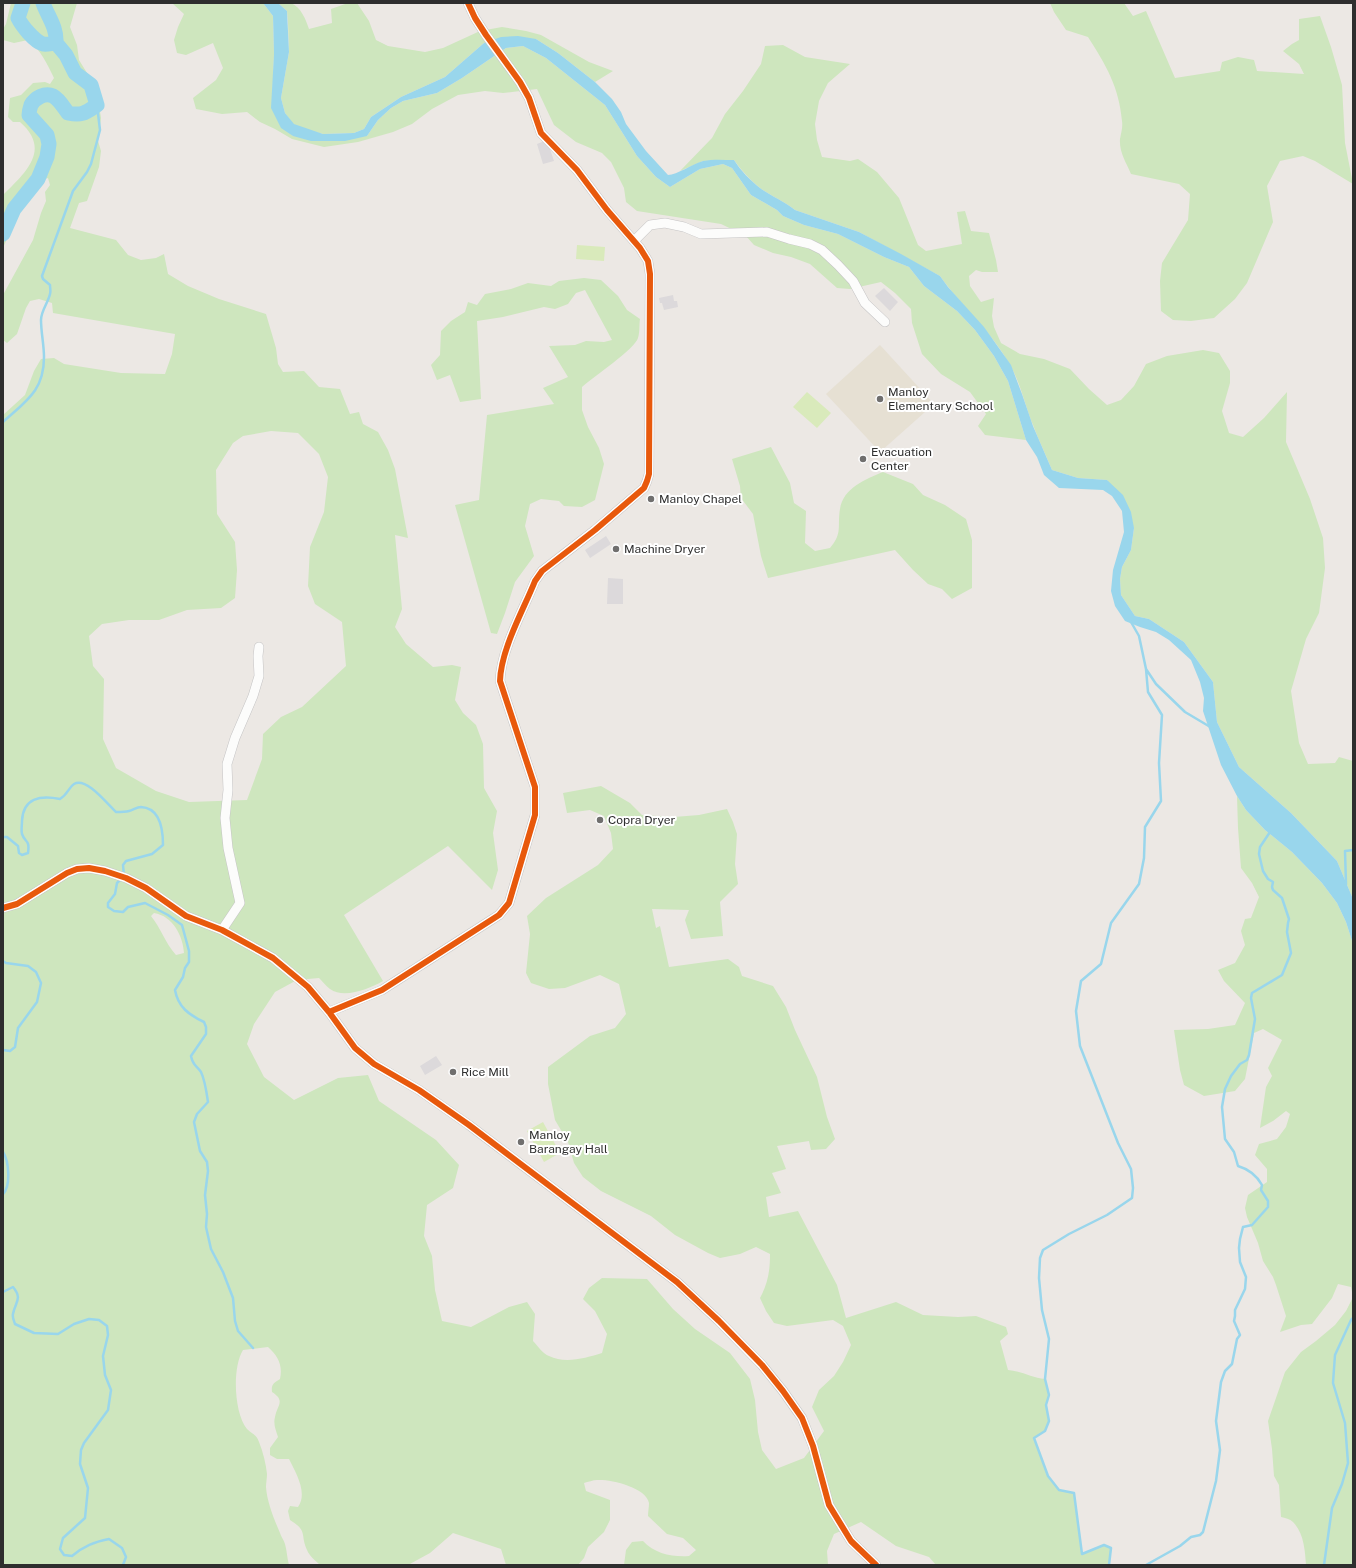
<svg xmlns="http://www.w3.org/2000/svg" width="1356" height="1568" viewBox="0 0 1356 1568" font-family="'Public Sans',sans-serif">
  <rect width="100%" height="100%" fill="#ece8e4"/>
  <path fill="#dcd9db" d="M547 140 554 161 543 164 537 144Z
    M884 288 898 302 890 311 875 296Z
    M673 295 674 301H677L678 307 664 310 662 303H660L659 298Z
    M606 536 611 544 590 558 585 550Z
    M608 578 623 579V604H607Z
    M436 1056 442 1065 425 1075 420 1066Z"/>
  <path fill="#e6e0d3" d="M880 345 934 404 880 452 826 394Z"/>
  <path fill="#cee6be" fill-rule="evenodd" d="M11 3H77L70 27 77 45 79 60 92 81 97 93 101 118 98 141 101 151 99 167 87 201 79 203 70 228 116 240 128 255 141 260 156 258 164 254 168 274 188 286 219 299 266 314 276 348 278 364 283 372 304 371 319 387 340 389 350 414 359 412 363 424 378 432 388 450 395 469 408 538 395 535 402 609 395 627 406 644 433 667 452 665 461 667 455 700 463 713 476 725 483 744 484 788 497 811 493 833 498 870 492 890 448 846 344 915 383 981C369 989 344 999 330 989 326 986 322 981 319 978L297 980 275 992 254 1024 247 1044 264 1077 294 1100 338 1078 368 1075 379 1101 436 1140 459 1165 453 1188 427 1205 424 1236 432 1256 435 1290 442 1321 471 1327 509 1307 527 1302 535 1314 533 1341C538 1346 543 1354 549 1356 565 1364 586 1358 602 1353L607 1334 595 1311 583 1299 589 1288 602 1278 647 1279 673 1309 695 1329 730 1353 750 1379 755 1400 758 1432 762 1450 776 1469 804 1458 824 1431 812 1407 819 1390 834 1376 843 1362 851 1345 843 1326 833 1320 787 1326 774 1323 766 1311 760 1298C768 1283 770 1271 770 1254L756 1247 740 1254 720 1258 708 1253 675 1235 651 1216 601 1191 583 1177 574 1163 568 1142 555 1120 548 1084V1067L590 1036 615 1028 626 1014 619 984 600 975 565 988 549 989 531 983 526 973 530 934 527 916 546 898 598 865 613 849 611 833 604 816 590 810 567 813 563 793 601 786 630 803 642 815 674 817 699 815 727 809 733 822 737 834 735 864 738 884 720 902 723 936 691 939 685 920 689 910 652 909 656 928 660 926 669 967 728 959 739 967 742 976 773 986 786 1007 795 1030 817 1077 827 1117 835 1139 826 1149 811 1150 809 1141 777 1146 786 1169 772 1173 781 1193 766 1197 769 1217 798 1211 837 1285 846 1318 896 1302 923 1315 958 1317 976 1316 1006 1327 1008 1334 1000 1341 1008 1370C1022 1371 1032 1378 1045 1379L1049 1395 1046 1405 1049 1421 1045 1431 1034 1438 1048 1476 1059 1490 1074 1493 1082 1554 1104 1545 1111 1548 1109 1565H936L929 1557 896 1546 861 1522 834 1534 827 1551 828 1565H624L626 1550 632 1542 643 1541C655 1554 672 1557 689 1556L696 1550 683 1538 667 1534 648 1516C648 1512 649 1507 649 1503 646 1487 610 1479 597 1480 593 1480 588 1482 584 1483L586 1491 610 1500V1520L604 1532 588 1547 584 1558 578 1565H506L501 1549 453 1533 430 1553 408 1565H320C315 1560 310 1557 307 1550 300 1534 308 1531 290 1520L288 1511 290 1506 298 1507C308 1493 296 1473 289 1459H277L270 1455V1448L278 1437C276 1431 273 1424 275 1417 277 1405 286 1401 272 1392 271 1384 274 1383 280 1379 283 1365 278 1356 268 1347L243 1350C232 1368 234 1413 247 1429 252 1434 256 1434 259 1442 263 1452 266 1464 267 1474 267 1478 266 1483 266 1487 267 1502 274 1519 280 1533 281 1537 284 1540 285 1544 287 1551 287 1558 289 1565H3V415L25 395 34 371 41 359 54 358 64 364 121 373 165 374 172 354 175 334 53 313 52 303 39 299 30 301 26 308 17 334 7 343 3 340V295L33 240 41 213 46 201 45 192 50 185 48 178 39 181 33 193 23 202 3 248V195C25 173 52 150 20 122H13L8 117 10 98 21 95 33 83 45 82 50 84 54 78C47 64 41 50 28 40L14 43 3 40V29L6 24ZM271 431 298 433 319 454 328 477 324 512 310 547 308 586 315 604 342 622 346 666 302 707 281 717 263 734 262 759 247 800 189 802 156 791 116 768 103 739 104 679 93 666 89 636 102 624 129 620H159L187 610 221 608 235 598 237 570 235 542 217 514 216 470 233 443 243 436ZM154 913C173 916 183 936 184 953L176 955C165 943 161 928 151 916Z
    M172 3H263L273 16 274 54 272 108 293 136H367L378 120 391 108 403 101 437 93 462 78 506 48 523 46 546 58 605 105 637 156 656 177 670 187 700 169 723 164 732 168 751 195 777 210 783 216 804 225 838 234 884 257 909 267 924 286 957 311 975 330 994 356 1008 381 1026 440 985 435 978 426 986 414 970 392 941 374 922 354 912 323 911 309 895 293 881 282 850 289 837 288 810 264 791 257 773 253 754 245 746 236 721 224 637 211 626 202 624 188 611 162 602 153 576 142 554 125 537 89 503 93 485 91 458 95 432 109 412 124 393 132 358 142 324 147 292 139 275 129 260 122 247 112 222 114 196 109 193 98 216 80 223 68 213 43 186 55 177 53 174 40 178 27 184 14Z
    M278 3C282 3 287 2 291 3 301 7 306 20 309 29L332 23 331 9 348 3H357L369 21 376 40 388 46 425 52 443 48 480 31 502 27 526 31 541 35 589 62 613 71 595 82 558 53 536 39 484 43 445 77 401 97 371 117 364 129 354 133 323 134 307 130 293 124 285 113 281 98 289 52 288 23 287 11Z
    M1050 3H1124L1133 16 1146 11 1175 78 1220 71 1222 62 1238 57 1254 60 1257 71 1304 74 1299 64 1283 51 1292 44 1299 40V19L1320 16 1331 47 1342 85 1345 143 1353 184 1315 161 1303 156 1280 161 1267 186 1273 222 1247 283 1235 299 1214 318 1191 321 1173 320 1161 311 1160 281 1162 263 1188 220 1190 194 1179 184 1131 174C1126 162 1119 152 1120 139 1121 133 1123 127 1122 121 1119 87 1106 65 1088 37L1066 30 1054 12Z
    M783 45 805 57 850 64 828 83 819 101 815 124 817 140 822 157 850 161 858 159 877 172 899 198 918 245 926 251 962 244 957 212 965 211 971 231 989 233 996 260 998 272H982L976 270 969 276 970 286 981 302 994 298 992 316 994 327 1001 343 1020 354 1044 359 1070 369 1089 389 1107 405 1121 400 1134 386 1146 364 1167 356 1203 350 1219 353 1230 371V383L1222 411 1229 433 1243 437 1264 418 1287 392 1286 442 1310 499 1323 538 1325 568 1319 613 1306 639 1291 691 1299 743 1308 764 1335 763 1339 757 1353 761V899L1337 861 1291 813 1239 767 1217 722 1213 682 1184 642 1149 619 1135 616 1121 595 1120 579 1122 567 1131 550 1134 528 1107 480 1078 478 1052 470C1046 455 1039 441 1033 425 1025 406 1021 384 1010 365 992 332 962 307 940 276L859 232 795 210C784 201 771 196 760 188 750 180 741 170 734 160L703 161 680 171 712 138 725 114 743 91 761 64 765 46Z
    M584 278 601 280 618 296 627 310 640 319C639 325 640 332 638 338 635 349 593 377 582 387V410L588 427 599 448 604 464 595 500 582 507 564 506 559 501 541 499 530 504 525 526 534 556 515 582 505 613 497 634 491 633 455 505 479 500 487 415 554 404 543 388 568 377 549 346 575 345 586 341 604 342 612 340 585 290 576 293 568 304 555 309 544 307 503 317 477 321 481 399 460 402 450 375 437 380 431 365 440 355 441 331 451 321 465 312 468 302 477 305 485 294 511 289 528 283 551 286 559 281Z
    M771 447 790 483 794 503 806 511 805 543 815 551 830 548C843 533 837 526 840 509 843 488 866 479 883 472L913 484 923 495 945 505 966 519 972 540V588L952 599 942 589 928 584 913 570 895 550 768 578 761 556 753 514 741 498 740 486 732 459Z
    M1237 796 1246 810 1265 830 1292 852 1322 883 1337 903 1346 922 1353 944V1297L1351 1287 1338 1284 1332 1298 1312 1324 1301 1325 1280 1332 1286 1316 1276 1285 1273 1277 1263 1261 1258 1243 1247 1217 1245 1208 1248 1195 1267 1182V1169L1255 1155 1259 1144 1277 1139 1286 1127 1290 1114 1286 1111 1273 1121 1260 1128 1266 1087 1272 1076 1268 1068 1282 1040 1263 1029 1254 1033 1245 1079 1235 1091 1204 1096 1184 1085 1180 1070 1174 1030 1208 1029 1235 1025 1245 1003 1224 981 1218 970 1235 963 1245 945 1241 931 1245 919 1251 918 1259 897 1252 883 1241 868 1238 828Z
    M1353 1297V1565H1306C1305 1551 1304 1533 1293 1522 1290 1519 1285 1518 1281 1517L1279 1485 1274 1476 1272 1449 1268 1421 1285 1372 1301 1352 1316 1341 1335 1325 1346 1311Z"/>
  <path fill="#d9eabb" d="M577 245 605 247 604 261 576 259Z
    M807 392 831 413 817 428 793 407Z
    M543 1122 560 1153 544 1162 527 1131Z"/>
  <path fill="#99d6ec" d="M263 3H278L287 11 289 52 281 98 285 113 294 124 323 134 354 133 364 129 371 117 401 97 445 77 484 43 501 37 518 36 536 39 558 53 595 82 612 99 621 112 626 124 646 151 668 175C677 175 692 164 703 161 713 159 724 160 734 160 741 171 750 180 760 188 771 196 784 201 795 210L859 232 901 254 940 276 948 287 984 327 1011 365 1022 394 1033 426 1052 470 1078 478 1107 480 1123 495 1131 512 1134 528 1131 550 1122 567 1120 579 1121 595 1135 616 1149 619 1184 642 1213 682 1217 722 1239 767 1291 813 1337 861 1353 899V944L1346 922 1337 903 1322 883 1292 852 1265 830 1246 810 1237 796 1221 765 1203 711 1204 698 1200 682 1191 660 1169 640 1156 632 1140 627 1125 621 1115 606 1111 591 1113 570 1124 532 1122 511 1112 496 1103 490 1059 488 1044 475 1037 457 1026 440 1008 381 994 356 975 330 957 311 924 286 909 267 884 257 838 234 804 225 783 216 777 210 751 195 732 168 723 164 700 169 670 187 656 177 637 156 605 105 546 58 523 46 506 48 462 78 437 93 403 101 391 108 378 120 367 136 345 141H311L293 136 281 128 271 108 274 54 273 16Z"/>
  <g fill="none" stroke-linecap="round" stroke-linejoin="round">
    <path stroke="#99d6ec" stroke-width="2.5" d="M3 422C26 401 44 391 44 357 44 345 41 332 41 320 41 311 48 303 50 294 51 291 50 288 50 285L43 279 42 276 73 191 87 172 91 164 100 130 97 105
      M1146 669 1156 684 1185 712 1212 728
      M3 837H7L18 846 19 853 22 855 28 853C30 839 25 843 22 834 21 830 22 825 22 821 23 798 40 795 60 799 68 794 69 787 74 784 87 777 107 804 116 812 120 812 125 812 129 811 133 810 137 807 141 807 160 808 163 830 163 845L152 854 126 861 123 865 124 876
      M121 879 117 883 115 894 108 903V907L114 911 123 912 128 907 145 903 168 915 182 925 189 951V962L185 968 183 977 175 990C178 1007 189 1015 204 1022L206 1027V1034L191 1056C193 1066 196 1065 201 1072 204 1078 207 1095 208 1102L197 1114 194 1122 200 1151 207 1162 208 1171 205 1195 207 1214 206 1227 211 1249 223 1272 233 1298 235 1321 238 1331 253 1348
      M1346 884 1345 851 1353 850
      M3 961 6 963 28 966 36 972 41 983 37 1002 18 1028 15 1047 10 1051 3 1050
      M3 1152C9 1161 11 1186 3 1194
      M3 1292 13 1287C23 1299 15 1302 13 1314 12 1317 14 1321 15 1324L34 1333 58 1334 74 1324 89 1319 99 1320 107 1326 108 1335 103 1356 105 1375 111 1390 108 1410 84 1443 81 1450 80 1464 88 1488 85 1518 63 1538 60 1549 64 1555 72 1556C84 1546 94 1542 109 1539L122 1548 126 1557 123 1565
      M1109 1565 1111 1548 1104 1545 1082 1554 1074 1493 1059 1490 1048 1476 1034 1438 1045 1431 1049 1421 1046 1405 1049 1395 1045 1379 1049 1339 1042 1310 1039 1278 1040 1258 1043 1250 1069 1234 1107 1215 1132 1198 1133 1188 1131 1169 1118 1143 1080 1046 1076 1011 1081 981 1101 964 1111 923 1139 884 1144 858 1145 827 1161 801 1159 763 1162 715 1148 692 1146 669 1139 636 1131 622
      M1146 1565 1180 1546 1191 1537 1200 1535 1203 1532 1216 1481 1220 1450 1216 1421 1221 1382 1225 1371 1232 1364 1237 1339 1240 1335 1234 1321 1235 1316V1310L1245 1289 1246 1277 1240 1262 1239 1248 1240 1239 1243 1227 1252 1225 1268 1207V1201L1261 1190 1262 1185C1257 1176 1248 1169 1238 1166L1234 1152 1225 1139 1222 1107 1225 1089 1231 1076 1240 1064 1247 1060 1249 1055 1255 1019 1251 998 1252 993 1282 975 1291 953 1287 932 1288 923 1289 919 1282 898 1273 890 1272 887 1273 882 1268 879 1263 871 1259 854 1260 847 1270 832
      M1324 1565 1332 1508 1342 1484 1348 1463 1345 1423 1333 1383 1335 1355 1351 1320 1353 1318"/>
    <path stroke="#99d6ec" stroke-width="15" d="M23 3 18 18C22 26 34 41 43 44 47 45 52 43 56 43
      M3 234 14 209 38 179 47 157 49 144 47 135 29 115C29 112 30 108 31 105 35 98 45 92 53 96 59 99 64 108 68 113 82 116 85 113 97 105L91 85 75 73 66 55 56 43C57 27 48 17 43 3"/>
    <g stroke="#c5c4c5" stroke-width="10">
      <path id="minor" d="M634 241 650 225 665 223 684 227 701 234 767 232 789 239 810 244 822 250 838 265 853 281 865 303 885 322
        M3 908 17 904 67 873 77 869 89 868 105 871 126 878 146 888 186 916 222 930 273 958 308 987 329 1012 355 1048 374 1064 419 1090 469 1125 677 1282 719 1321 762 1365 783 1391 802 1418 813 1446 829 1505 851 1541 876 1565
        M222 930 240 903 228 848 225 818 228 790 227 764 235 738 253 696 259 676 258 656 259 647
        M329 1012 382 990 499 915 509 903 535 815V787L500 681C501 649 523 611 535 581L542 571 595 530 644 488 647 481 649 474 650 274 648 261 640 248 607 210 577 170 541 133 529 98 520 82 486 35 475 18 468 3"/>
    </g>
    <use href="#minor" stroke="#fcfcfb" stroke-width="9"/>
    <g stroke="#fff" stroke-width="8">
      <path id="cycleway" d="M3 908 17 904 67 873 77 869 89 868 105 871 126 878 146 888 186 916 222 930 273 958 308 987 329 1012 355 1048 374 1064 419 1090 469 1125 677 1282 719 1321 762 1365 783 1391 802 1418 813 1446 829 1505 851 1541 876 1565
        M329 1012 382 990 499 915 509 903 535 815V787L500 681C501 649 523 611 535 581L542 571 595 530 644 488 647 481 649 474 650 274 648 261 640 248 607 210 577 170 541 133 529 98 520 82 486 35 475 18 468 3"/>
    </g>
    <use href="#cycleway" stroke="#e8590c" stroke-width="6"/>
  </g>
  <g fill="#706f6e" stroke="#fff" stroke-width="1.5">
    <circle cx="880" cy="399" r="4"/>
    <circle cx="863" cy="459" r="4"/>
    <circle cx="651" cy="499" r="4"/>
    <circle cx="616" cy="549" r="4"/>
    <circle cx="600" cy="820" r="4"/>
    <circle cx="453" cy="1072" r="4"/>
    <circle cx="521" cy="1142" r="4"/>
  </g>
  <g text-anchor="middle" stroke-width="4" stroke-linejoin="round" paint-order="stroke">
    <g font-size="12" fill="#2e2e2e" stroke="#fff" text-anchor="start">
      <text x="888" y="396">Manloy<tspan x="888" dy="14">Elementary School</tspan></text>
      <text x="871" y="456">Evacuation<tspan x="871" dy="14">Center</tspan></text>
      <text x="659" y="503">Manloy Chapel</text>
      <text x="624" y="553">Machine Dryer</text>
      <text x="608" y="824">Copra Dryer</text>
      <text x="461" y="1076">Rice Mill</text>
      <text x="529" y="1139">Manloy<tspan x="529" dy="14">Barangay Hall</tspan></text>
    </g>
  </g>
  <rect width="1356" height="1568" fill="none" stroke="#2e2e2e" stroke-width="8"/>
</svg>
